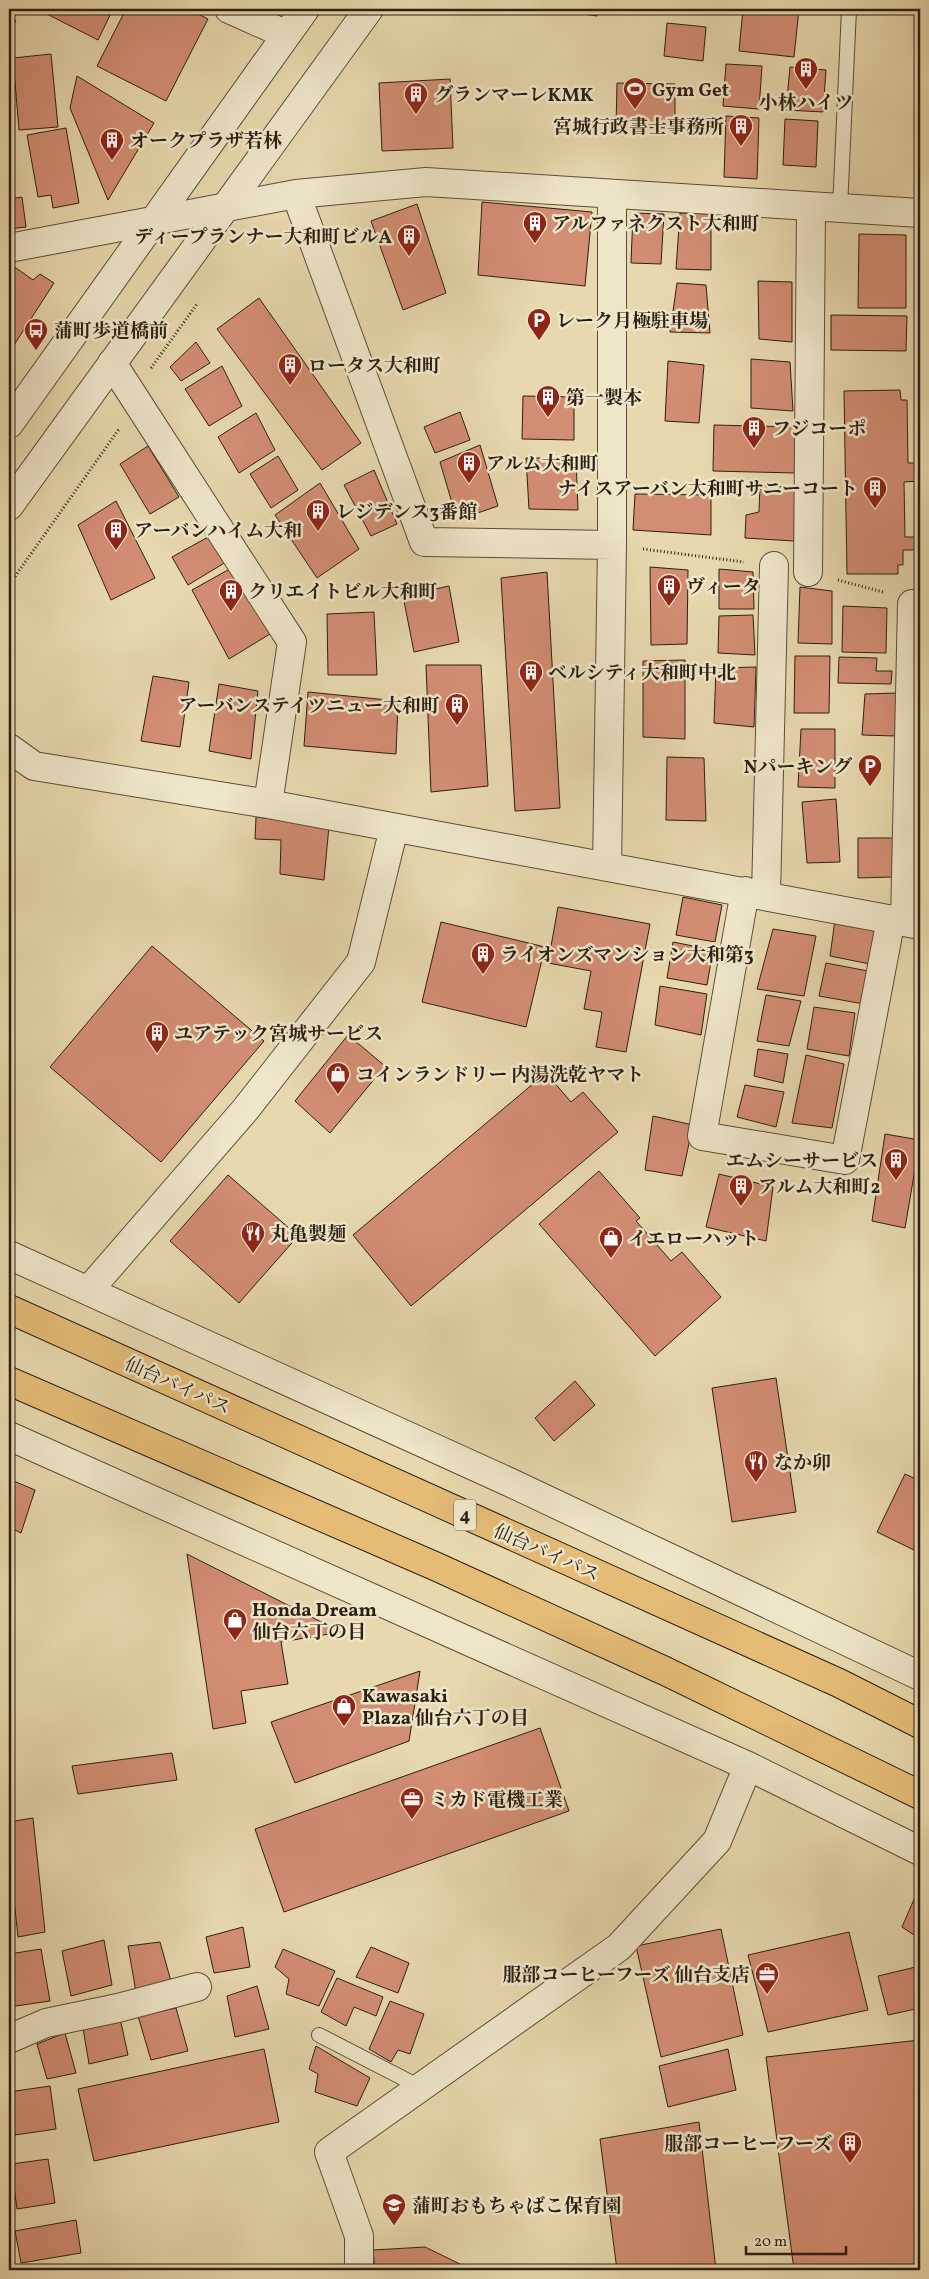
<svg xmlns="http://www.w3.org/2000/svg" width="929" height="2279" viewBox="0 0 929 2279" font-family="Vollkorn,'Noto Serif JP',serif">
  <rect width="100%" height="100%" fill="#e7d8ad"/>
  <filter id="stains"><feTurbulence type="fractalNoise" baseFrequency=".004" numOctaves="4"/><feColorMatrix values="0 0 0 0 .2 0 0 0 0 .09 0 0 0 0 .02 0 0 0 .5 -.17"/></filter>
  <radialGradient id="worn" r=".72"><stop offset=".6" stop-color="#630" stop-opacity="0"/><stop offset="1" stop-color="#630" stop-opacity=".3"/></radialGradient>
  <path fill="#d38d73" stroke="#2c1f12" d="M47 9H113L98 40 45 13Z
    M126 9H188L208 19 166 101 97 66Z
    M547 9H597V16Z
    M673 9H708V13L673 11Z
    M743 9H799L794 57 739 51Z
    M9 17 16 21 9 32Z
    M667 23 706 27 703 61 664 56Z
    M51 54 58 127 19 130 13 58Z
    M726 64 762 66 759 109 723 106Z
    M790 67 826 70 823 112 786 110Z
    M77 76 154 123 108 200 70 108Z
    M450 79 453 148 382 151 379 83Z
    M617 83 675 84V128L616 127Z
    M726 116 759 118 757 179 724 177Z
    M785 119 818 121 816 167 783 165Z
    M66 128 79 203 53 208 51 195 38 197 27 135Z
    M22 197 26 227 9 229V199Z
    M482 202 592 212 585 286 478 275Z
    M417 204 446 293 403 310 371 221Z
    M633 213 664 214 661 264 631 263Z
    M680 213 711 214V270L676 269Z
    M859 234 906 235V308H858Z
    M918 239H920V272H918Z
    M9 263 33 280 40 274 54 283 14 345 9 349Z
    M758 281 792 282V342L759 339Z
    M677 283 706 285 710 333 670 332Z
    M259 298 361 443 322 470 217 329Z
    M831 315 907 316 906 351 831 350Z
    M196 342 210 363 181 381 170 367Z
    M751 359 790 362 793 411 751 408Z
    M668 361 704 365 699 423 665 421Z
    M222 366 242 406 209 426 185 389Z
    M900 390 901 400H907L908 463H920V481L904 482 905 537H920V550H903V565H898V574H847L844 391Z
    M523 396 574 397V440L522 439Z
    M460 412 470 440 435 453 424 427Z
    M256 413 275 450 239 473 218 437Z
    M714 425 796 427 795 473 713 471Z
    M480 445 498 506 457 520 440 462Z
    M148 446 179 497 150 514 120 464Z
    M278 456 298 490 271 508 250 474Z
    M526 458H576L578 510 529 509Z
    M374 470 397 524 371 536 344 485Z
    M320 483 359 549 317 578 275 515Z
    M760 485 795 488 794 541 745 538 746 515 759 512Z
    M635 494 711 495V535L633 530Z
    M116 501 155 578 111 600 78 525Z
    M210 536 226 562 188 585 172 557Z
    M235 566 270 634 229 659 192 590Z
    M650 567 688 570 687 644 651 645Z
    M719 569 753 572 754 609H719Z
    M547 572 560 808 515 811 501 578Z
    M449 586 459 642 414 652 403 596Z
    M800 587 832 591V644L798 643Z
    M843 606 887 608 886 653 842 652Z
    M374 612 377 675H328L327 614Z
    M753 615 755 655 718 653 719 616Z
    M795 656H830L829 713H794Z
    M839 657 877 658 876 671H892L891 684 838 683Z
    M685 660V739L643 737V661Z
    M426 665H481L488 786 431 792Z
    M756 667 754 727 714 723 716 668Z
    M153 676 189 682 180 747 141 741Z
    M219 684 258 691 251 759 209 751Z
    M308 692 398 701 396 754 304 746Z
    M897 693 895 736 862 735 865 694Z
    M801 729H835V788L798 787Z
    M667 757 704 758 706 821 666 820Z
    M836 799 840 862 807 863 802 802Z
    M256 817 329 826 324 880 280 874 281 840 255 839Z
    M858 838H893L892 877 858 878Z
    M683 897 722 905 715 942 676 935Z
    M558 907 650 924 626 1052 596 1047 602 1012 584 1009 591 971 548 963Z
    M835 920 878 930 870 964 830 956Z
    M441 922 545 947 526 1027 422 1002Z
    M773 929 816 936 804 996 757 989Z
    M673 942 713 950 707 985 667 978Z
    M152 946 264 1041 161 1162 50 1067Z
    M826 963 868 971 864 1004 819 996Z
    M660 986 707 994 701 1035 655 1025Z
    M766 995 801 1001 789 1046 757 1041Z
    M814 1007 855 1013 849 1056 807 1049Z
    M348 1035 385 1066 330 1133 295 1101Z
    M758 1049 788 1054 783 1083 754 1076Z
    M806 1055 844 1064 832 1128 792 1123Z
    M546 1073 571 1102 583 1092 618 1132 411 1306 353 1235Z
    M745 1085 784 1092 776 1127 737 1117Z
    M653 1116 693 1125 682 1176 645 1170Z
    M885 1134 920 1140 905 1228 872 1221Z
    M599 1171 640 1218 636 1221 671 1261 682 1252 721 1297 655 1356 539 1224Z
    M719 1174 773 1187 766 1241 706 1227Z
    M228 1175 298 1236 239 1303 170 1241Z
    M776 1378 796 1512 732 1522 712 1388Z
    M575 1381 595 1405 554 1441 535 1418Z
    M905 1474 920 1481V1553L877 1532Z
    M9 1479 35 1490 21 1533 9 1527Z
    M187 1554 341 1632 281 1642 288 1684 241 1691 246 1723 213 1729Z
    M420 1671 409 1741 295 1783 271 1722Z
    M540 1728 569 1811 284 1912 255 1829Z
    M172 1753 177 1780 78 1794 72 1766Z
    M33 1818 45 1932 18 1937 9 1852V1822Z
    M915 1897 920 1900V1939L902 1927Z
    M243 1927 250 1967 214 1973 206 1937Z
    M721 1929 743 2035 661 2057 636 1946Z
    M849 1932 868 2010 768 2032 748 1955Z
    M104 1940 112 1985 71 1996 62 1951Z
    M160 1942 172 1985 136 1992 128 1946Z
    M371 1947 409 1963 398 1993 356 1977Z
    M41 1949 50 2001 9 2007V1954Z
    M283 1949 335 1971 319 2006 286 1994 289 1979 275 1967Z
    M920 1966V2008L888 2015 878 1976Z
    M337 1978 383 1997 376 2016 354 2007 346 2026 321 2012Z
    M257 1986 269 2029 235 2037 227 1996Z
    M390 2001 424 2014 410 2054 398 2050 391 2062 369 2049Z
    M176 2008 188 2051 151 2060 138 2016Z
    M120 2018 128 2055 89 2064 83 2028Z
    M65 2033 76 2073 47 2079 37 2044Z
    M920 2040V2270H794L766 2057Z
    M316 2046 370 2078 357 2106 315 2092 318 2074 309 2069Z
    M264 2049 279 2122 94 2161 78 2089Z
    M728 2049 736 2090 668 2107 659 2066Z
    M50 2086 56 2129 15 2135 9 2092Z
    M699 2122 716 2270H617L600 2139Z
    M48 2159 55 2203 17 2209 11 2164Z
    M76 2220 81 2253 21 2263 15 2231Z
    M425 2247 466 2267V2270H375L373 2250Z"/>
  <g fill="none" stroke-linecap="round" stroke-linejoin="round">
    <g stroke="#5b4d39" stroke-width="16">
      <path id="service" d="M840 209 849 9
        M319 2035 420 2087"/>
    </g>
    <g stroke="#5b4d39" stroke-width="30">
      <path id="minor" d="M229 9 285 34
        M296 194 424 542 612 545
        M9 248 296 194 426 182 920 213
        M112 363 292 642 268 804
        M808 572 811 207
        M9 748 34 766 268 804 920 925
        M607 867 612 545V194
        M745 891 702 1136 845 1160 891 919
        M766 895 774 566
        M905 922 912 604
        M9 1255 509 1482 920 1676
        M88 1291 245 1110 361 962 394 828
        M9 1436 748 1766 920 1851
        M9 2039 46 2023 118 2008 197 1987
        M359 2270V2236L329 2152 619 1947 717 1841 748 1766"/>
    </g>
    <g stroke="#5b4d39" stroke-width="30">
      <path id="tertiary" d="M9 424 305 9
        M9 506 369 9"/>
    </g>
    <g stroke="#2c1f12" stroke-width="30">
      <path id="trunk" d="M9 1309 839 1683 920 1724
        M9 1381 437 1567 665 1671 920 1795"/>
    </g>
    <path stroke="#2c1f12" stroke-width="3" stroke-dasharray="1 2.5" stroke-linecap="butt" d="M151 368 197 304
      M643 549 744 562
      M838 580 883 592
      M9 585 119 429"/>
    <use href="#service" stroke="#efe6ca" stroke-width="14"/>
    <use href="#minor" stroke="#efe6ca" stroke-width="28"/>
    <use href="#tertiary" stroke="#efe6ca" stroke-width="28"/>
    <use href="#trunk" stroke="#e4bc76" stroke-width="28"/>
  </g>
  <defs>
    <g id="building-pin" transform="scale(1.25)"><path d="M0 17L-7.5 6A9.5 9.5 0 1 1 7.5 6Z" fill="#8f2418" stroke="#efe6ca"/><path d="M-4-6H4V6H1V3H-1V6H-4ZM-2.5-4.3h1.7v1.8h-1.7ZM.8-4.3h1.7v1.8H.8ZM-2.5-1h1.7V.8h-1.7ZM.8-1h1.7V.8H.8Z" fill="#fff"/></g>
    <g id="stadium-pin" transform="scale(1.25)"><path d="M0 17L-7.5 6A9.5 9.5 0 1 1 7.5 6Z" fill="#8f2418" stroke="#efe6ca"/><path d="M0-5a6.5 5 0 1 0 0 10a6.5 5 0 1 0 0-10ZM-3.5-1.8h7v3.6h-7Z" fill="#fff"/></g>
    <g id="parking-pin" transform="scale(1.25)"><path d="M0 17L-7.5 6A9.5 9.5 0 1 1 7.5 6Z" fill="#8f2418" stroke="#efe6ca"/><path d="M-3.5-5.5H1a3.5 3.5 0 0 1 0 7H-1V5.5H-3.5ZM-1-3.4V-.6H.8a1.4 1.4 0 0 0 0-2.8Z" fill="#fff"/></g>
    <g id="bus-pin" transform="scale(1.25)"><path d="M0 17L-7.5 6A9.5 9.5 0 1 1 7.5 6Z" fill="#8f2418" stroke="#efe6ca"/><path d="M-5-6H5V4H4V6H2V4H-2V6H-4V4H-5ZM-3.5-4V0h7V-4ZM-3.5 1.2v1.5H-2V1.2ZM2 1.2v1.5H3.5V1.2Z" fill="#fff"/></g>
    <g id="shop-pin" transform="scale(1.25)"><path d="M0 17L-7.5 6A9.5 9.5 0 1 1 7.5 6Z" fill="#8f2418" stroke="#efe6ca"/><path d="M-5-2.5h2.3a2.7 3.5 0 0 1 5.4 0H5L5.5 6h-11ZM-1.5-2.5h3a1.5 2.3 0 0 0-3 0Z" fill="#fff"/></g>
    <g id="restaurant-pin" transform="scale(1.25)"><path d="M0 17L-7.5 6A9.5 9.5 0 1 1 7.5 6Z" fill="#8f2418" stroke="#efe6ca"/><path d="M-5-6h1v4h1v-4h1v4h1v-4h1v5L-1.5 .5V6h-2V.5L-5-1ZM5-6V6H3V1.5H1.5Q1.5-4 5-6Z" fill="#fff"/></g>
    <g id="office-pin" transform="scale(1.25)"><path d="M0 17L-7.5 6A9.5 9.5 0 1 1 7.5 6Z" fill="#8f2418" stroke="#efe6ca"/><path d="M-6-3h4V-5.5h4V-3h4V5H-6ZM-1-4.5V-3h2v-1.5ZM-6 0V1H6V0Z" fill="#fff"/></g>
    <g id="school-pin" transform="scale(1.25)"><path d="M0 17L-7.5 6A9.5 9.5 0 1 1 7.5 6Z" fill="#8f2418" stroke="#efe6ca"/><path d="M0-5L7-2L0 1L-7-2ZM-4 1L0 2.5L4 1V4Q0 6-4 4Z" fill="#fff"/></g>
  </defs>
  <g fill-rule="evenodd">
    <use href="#building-pin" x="806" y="69"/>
    <use href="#stadium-pin" x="635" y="89"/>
    <use href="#building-pin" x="416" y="94"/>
    <use href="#building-pin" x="741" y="126"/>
    <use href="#building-pin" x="112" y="140"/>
    <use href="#building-pin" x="535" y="223"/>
    <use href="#building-pin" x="409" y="236"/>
    <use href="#parking-pin" x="539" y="320"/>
    <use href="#bus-pin" x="36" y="330"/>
    <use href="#building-pin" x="290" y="365"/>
    <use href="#building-pin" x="548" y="397"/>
    <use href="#building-pin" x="754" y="428"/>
    <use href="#building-pin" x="469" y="463"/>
    <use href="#building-pin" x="875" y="488"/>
    <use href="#building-pin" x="318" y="511"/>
    <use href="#building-pin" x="116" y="530"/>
    <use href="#building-pin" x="669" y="586"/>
    <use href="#building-pin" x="231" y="591"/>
    <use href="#building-pin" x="531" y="672"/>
    <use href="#building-pin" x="457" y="705"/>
    <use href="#parking-pin" x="870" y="766"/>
    <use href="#building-pin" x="483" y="954"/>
    <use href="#building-pin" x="157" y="1033"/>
    <use href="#shop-pin" x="338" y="1074"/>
    <use href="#building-pin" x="896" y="1160"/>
    <use href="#building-pin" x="741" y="1186"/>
    <use href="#restaurant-pin" x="253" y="1233"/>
    <use href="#shop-pin" x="611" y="1238"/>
    <use href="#restaurant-pin" x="756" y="1462"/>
    <use href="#shop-pin" x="235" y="1620"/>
    <use href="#shop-pin" x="344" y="1706"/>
    <use href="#office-pin" x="412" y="1799"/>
    <use href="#office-pin" x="767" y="1974"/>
    <use href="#building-pin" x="850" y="2143"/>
    <use href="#school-pin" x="394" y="2205"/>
  </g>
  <g text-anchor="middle" stroke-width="5" stroke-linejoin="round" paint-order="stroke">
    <rect fill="#efe6ca" stroke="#665b49" stroke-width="1" x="454" y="1499.5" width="22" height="31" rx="4"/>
    <g font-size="18" font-weight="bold" fill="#2c1f12">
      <text x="465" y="1521">4</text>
    </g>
    <g font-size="19" font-weight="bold" fill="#2c1f12" stroke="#efe6ca" text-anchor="start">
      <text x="652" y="96">Gym Get</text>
      <text x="434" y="101">グランマーレKMK</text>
      <text x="806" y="109" text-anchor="middle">小林ハイツ</text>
      <text x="724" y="133" text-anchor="end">宮城行政書士事務所</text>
      <text x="130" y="147">オークプラザ若林</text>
      <text x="552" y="230">アルファネクスト大和町</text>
      <text x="392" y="243" text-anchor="end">ディープランナー大和町ビルA</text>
      <text x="556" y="327">レーク月極駐車場</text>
      <text x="54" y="337">蒲町歩道橋前</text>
      <text x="308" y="372">ロータス大和町</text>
      <text x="566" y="404">第一製本</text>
      <text x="772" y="435">フジコーポ</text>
      <text x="486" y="470">アルム大和町</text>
      <text x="858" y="495" text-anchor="end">ナイスアーバン大和町サニーコート</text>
      <text x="336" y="518">レジデンス3番館</text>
      <text x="134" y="537">アーバンハイム大和</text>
      <text x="686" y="593">ヴィータ</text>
      <text x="248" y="598">クリエイトビル大和町</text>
      <text x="548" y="679">ベルシティ大和町中北</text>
      <text x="440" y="712" text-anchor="end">アーバンステイツニュー大和町</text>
      <text x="852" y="773" text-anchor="end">Nパーキング</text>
      <text x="500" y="961">ライオンズマンション大和第3</text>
      <text x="174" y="1040">ユアテック宮城サービス</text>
      <text x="356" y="1081">コインランドリー 内湯洗乾ヤマト</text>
      <text x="878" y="1167" text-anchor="end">エムシーサービス</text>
      <text x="758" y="1193">アルム大和町2</text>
      <text x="270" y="1240">丸亀製麺</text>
      <text x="628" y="1245">イエローハット</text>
      <text x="774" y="1469">なか卯</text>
      <text x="252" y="1616">Honda Dream<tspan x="252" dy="22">仙台六丁の目</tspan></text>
      <text x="362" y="1702">Kawasaki<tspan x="362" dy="22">Plaza 仙台六丁の目</tspan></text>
      <text x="430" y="1806">ミカド電機工業</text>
      <text x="750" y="1981" text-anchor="end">服部コーヒーフーズ 仙台支店</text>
      <text x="832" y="2150" text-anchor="end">服部コーヒーフーズ</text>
      <text x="412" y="2212">蒲町おもちゃばこ保育園</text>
    </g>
    <g font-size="19" fill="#2c1f12" stroke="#efe6ca">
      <text transform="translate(178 1385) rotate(24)" y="7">仙台バイパス</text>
      <text transform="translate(547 1552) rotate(24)" y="7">仙台バイパス</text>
    </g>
  </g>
  <rect width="929" height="2279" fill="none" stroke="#e7d8ad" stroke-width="30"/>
  <rect x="10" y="10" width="909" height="2259" fill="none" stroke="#2c1f12" stroke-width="2.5"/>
  <rect x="15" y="15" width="899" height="2249" fill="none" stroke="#2c1f12"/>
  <path d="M746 2246v8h100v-8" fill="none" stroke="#2c1f12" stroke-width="2.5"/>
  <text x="754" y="2246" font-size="15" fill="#2c1f12" stroke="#efe6ca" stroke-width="4" paint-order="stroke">20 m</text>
  <rect width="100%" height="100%" filter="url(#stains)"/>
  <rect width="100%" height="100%" fill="url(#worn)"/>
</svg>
